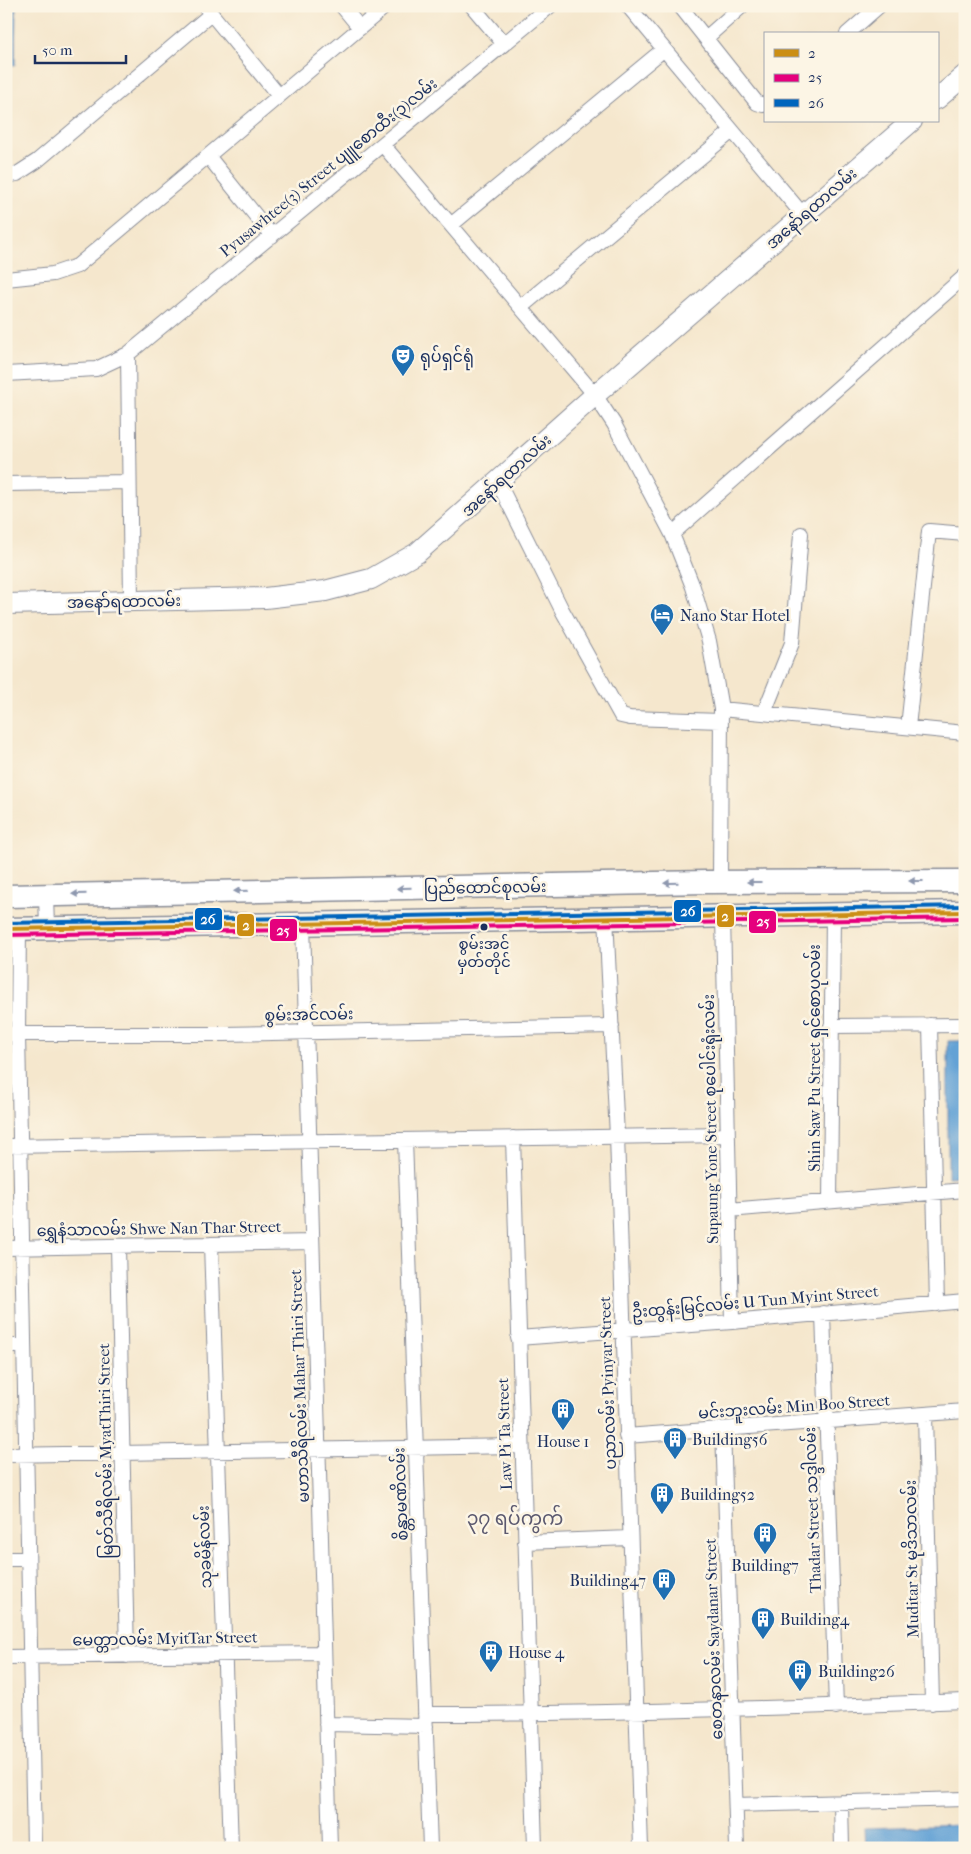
<svg xmlns="http://www.w3.org/2000/svg" width="971" height="1854" viewBox="0 0 971 1854" font-family="'IM FELL French Canon','Noto Sans Myanmar',serif">
  <rect width="100%" height="100%" fill="#fcf5e5"/>
  <filter id="ink" filterUnits="userSpaceOnUse"><feTurbulence type="fractalNoise" baseFrequency=".02" numOctaves="2"/><feDisplacementMap in="SourceGraphic" scale="10" xChannelSelector="R" yChannelSelector="G"/><feConvolveMatrix kernelMatrix="1 2 1 2 8 2 1 2 1" color-interpolation-filters="sRGB"/></filter>
  <filter id="wash" filterUnits="userSpaceOnUse"><feTurbulence type="fractalNoise" baseFrequency=".0096" numOctaves="4" result="noise"/><feDisplacementMap in="SourceGraphic" scale="20" xChannelSelector="R" yChannelSelector="G"/><feGaussianBlur stdDeviation="1.12" result="paint"/><feColorMatrix in="noise" values="0 0 0 0 0 0 0 0 0 0 0 0 0 0 0 0 0 1.4 0 .05"/><feComposite in="paint" operator="in"/></filter>
  <g filter="url(#wash)">
    <rect width="100%" height="100%" fill="#f5e7cd"/>
    <path fill="#63a2d5" stroke="#3f689a" d="M6 6H16L15 65H6Z
      M948 1041H965V1176L948 1177Z
      M965 1825V1848H865L864 1828Z"/>
  </g>
  <g filter="url(#ink)">
    <g fill="none" stroke-linecap="round" stroke-linejoin="round">
      <g stroke="#888b96" stroke-width="16">
        <path id="minor" d="M205 6 279 96
          M342 6 360 28
          M472 6 504 44
          M628 6 803 215
          M680 6 757 103 763 105 765 104
          M847 34 879 6
          M706 38 742 6
          M383 145 595 395 614 424 672 534 693 587 709 641 721 709 720 882
          M208 156 272 236
          M6 176 17 174 37 161 211 14
          M451 225 664 49
          M6 279 53 274 77 266 386 6
          M521 307 732 131
          M128 354 131 601
          M6 374 96 369 128 354 550 6
          M498 482 562 610 621 716 630 718 721 721
          M6 484 129 482
          M672 534 965 276
          M721 709 965 733
          M764 713 792 643 801 534
          M908 727 929 531 965 534
          M46 895 47 928
          M723 916 732 1322
          M606 917 617 1136 641 1848
          M303 923 330 1848
          M19 928 18 1034 34 1848
          M930 1025 937 1304
          M831 1026 965 1025
          M6 1034H224L612 1026
          M513 1138 535 1848
          M405 1140 430 1848
          M6 1146 727 1135
          M830 1201 833 915
          M729 1210 965 1190
          M211 1244 231 1848
          M118 1246 127 1656
          M6 1248 312 1242
          M823 1313 836 1707
          M518 1338 732 1322 965 1301
          M6 1346H24
          M925 1414 932 1703
          M723 1429 737 1848
          M626 1436 965 1411
          M6 1455 522 1446
          M525 1542 630 1538
          M6 1559H28
          M6 1657 324 1653
          M425 1714C605 1714 785 1708 965 1701
          M326 1724 426 1726
          M841 1802 842 1848
          M736 1805 965 1799"/>
      </g>
      <g stroke="#888b96" stroke-width="22">
        <path id="secondary" d="M937 99 965 75
          M6 604 265 598 325 591 371 579 417 553 595 395 912 121"/>
      </g>
      <g stroke="#888b96" stroke-width="25">
        <path id="primary" d="M6 896 706 882 965 881
          M6 929 965 912"/>
      </g>
      <use href="#minor" stroke="#fff" stroke-width="14"/>
      <use href="#secondary" stroke="#fff" stroke-width="20"/>
      <use href="#primary" stroke="#fff" stroke-width="22"/>
      <g stroke="#fcf5e5" stroke-width="8">
        <path id="bus-1" d="M6 929 965 912"/>
      </g>
      <g stroke="#fcf5e5" stroke-width="8">
        <path id="bus-2" d="M6 935 965 918"/>
      </g>
      <g stroke="#fcf5e5" stroke-width="8">
        <path id="bus-3" d="M6 923 965 906"/>
      </g>
      <use href="#bus-1" stroke="#cb8e13" stroke-width="4"/>
      <use href="#bus-2" stroke="#e5007d" stroke-width="4"/>
      <use href="#bus-3" stroke="#0065bd" stroke-width="4"/>
    </g>
    <defs><path id="oneway-solid" d="M-6-.8H1V-3.2L6.5 0L1 3.2V.8H-6Z" transform="scale(1.25)"/></defs>
    <g fill="#8d97ae">
      <use href="#oneway-solid" transform="translate(916 881) rotate(180)"/>
      <use href="#oneway-solid" transform="translate(754 882) rotate(180)"/>
      <use href="#oneway-solid" transform="translate(671 883) rotate(178)"/>
      <use href="#oneway-solid" transform="translate(404 888) rotate(179)"/>
      <use href="#oneway-solid" transform="translate(241 891) rotate(179)"/>
      <use href="#oneway-solid" transform="translate(79 894) rotate(179)"/>
    </g>
  </g>
  <defs>
    <g id="theatre-pin" transform="scale(1.25)"><path d="M0 17L-7.5 6A9.5 9.5 0 1 1 7.5 6Z" fill="#1f6fb2" stroke="#fcf5e5"/><path d="M-5-5.5Q0-4 5-5.5V0Q5 5 0 6Q-5 5-5 0ZM-3.3-2.5H-1v1.5H-3.3ZM1-2.5H3.3v1.5H1ZM-2.8 1Q0 5.5 2.8 1Z" fill="#fff"/></g>
    <g id="hotel-pin" transform="scale(1.25)"><path d="M0 17L-7.5 6A9.5 9.5 0 1 1 7.5 6Z" fill="#1f6fb2" stroke="#fcf5e5"/><path d="M-6-4.5h1.5V1H6V5H4.5V3h-9V5H-6ZM-4 0a1.8 1.8 0 1 1 3.6 0ZM.5 0V-2.5h3Q6-2.5 6 0Z" fill="#fff"/></g>
    <g id="building-pin" transform="scale(1.25)"><path d="M0 17L-7.5 6A9.5 9.5 0 1 1 7.5 6Z" fill="#1f6fb2" stroke="#fcf5e5"/><path d="M-4-6H4V6H1V3H-1V6H-4ZM-2.5-4.3h1.7v1.8h-1.7ZM.8-4.3h1.7v1.8H.8ZM-2.5-1h1.7V.8h-1.7ZM.8-1h1.7V.8H.8Z" fill="#fff"/></g>
  </defs>
  <g fill-rule="evenodd">
    <use href="#theatre-pin" x="403" y="356"/>
    <use href="#hotel-pin" x="662" y="615"/>
    <use href="#building-pin" x="563" y="1410"/>
    <use href="#building-pin" x="675" y="1439"/>
    <use href="#building-pin" x="662" y="1494"/>
    <use href="#building-pin" x="765" y="1534"/>
    <use href="#building-pin" x="664" y="1580"/>
    <use href="#building-pin" x="763" y="1619"/>
    <use href="#building-pin" x="491" y="1652"/>
    <use href="#building-pin" x="800" y="1671"/>
  </g>
  <circle fill="#1b2f5e" stroke="#fcf5e5" stroke-width="2" cx="484" cy="927" r="4.5"/>
  <g text-anchor="middle" stroke-width="5" stroke-linejoin="round" paint-order="stroke">
    <g font-size="15" fill="#1b2f5e" stroke="#fcf5e5">
      <text x="484" y="949">စွမ်းအင်<tspan x="484" dy="18">မှတ်တိုင်</tspan></text>
    </g>
    <g font-size="16" fill="#1b2f5e" stroke="#fcf5e5">
      <text transform="translate(328 167) rotate(-39)" y="6">Pyusawhtee(3) Street ပျူစောထီး(၃)လမ်း</text>
      <text transform="translate(811 208) rotate(-41)" y="6">အနော်ရထာလမ်း</text>
      <text transform="translate(506 475) rotate(-42)" y="6">အနော်ရထာလမ်း</text>
      <text transform="translate(124 601) rotate(-1)" y="6">အနော်ရထာလမ်း</text>
      <text transform="translate(485 887) rotate(-1)" y="6">ပြည်ထောင်စုလမ်း</text>
      <text transform="translate(309 1014) rotate(-1)" y="6">စွမ်းအင်လမ်း</text>
      <text transform="translate(814 1058) rotate(-90)" y="6">Shin Saw Pu Street ရှင်စောပုလမ်း</text>
      <text transform="translate(710 1119) rotate(-91)" y="6">Supaung Yone Street စုပေါင်းရုံးလမ်း</text>
      <text transform="translate(159 1228) rotate(-1)" y="6">ရွှေနံသာလမ်း Shwe Nan Thar Street</text>
      <text transform="translate(755 1301) rotate(-5)" y="6">ဦးထွန်းမြင့်လမ်း U Tun Myint Street</text>
      <text transform="translate(607 1383) rotate(-92)" y="6">ပညာလမ်း Pyinyar Street</text>
      <text transform="translate(299 1386) rotate(-92)" y="6">မဟာသီရိလမ်း Mahar Thiri Street</text>
      <text transform="translate(794 1406) rotate(-4)" y="6">မင်းဘူးလမ်း Min Boo Street</text>
      <text transform="translate(504 1434) rotate(-92)" y="6">Law Pi Ta Street</text>
      <text transform="translate(105 1451) rotate(-91)" y="6">မြတ်သီရိလမ်း MyatThiri Street</text>
      <text transform="translate(400 1494) rotate(-92)" y="6">စိန္တာမဏိလမ်း</text>
      <text transform="translate(812 1510) rotate(-92)" y="6">Thadar Street သဒ္ဒါလမ်း</text>
      <text transform="translate(204 1547) rotate(-92)" y="6">သုခမိန်လမ်း</text>
      <text transform="translate(911 1559) rotate(-91)" y="6">Muditar St မုဒိသာလမ်း</text>
      <text transform="translate(165 1638) rotate(-1)" y="6">မေတ္တာလမ်း MyitTar Street</text>
      <text transform="translate(713 1639) rotate(-92)" y="6">စေတနာလမ်း Saydanar Street</text>
    </g>
    <g font-size="16" fill="#1b2f5e" stroke="#fcf5e5" text-anchor="start">
      <text x="420" y="362">ရုပ်ရှင်ရုံ</text>
      <text x="680" y="621">Nano Star Hotel</text>
      <text x="692" y="1445">Building56</text>
      <text x="563" y="1447" text-anchor="middle">House 1</text>
      <text x="680" y="1500">Building52</text>
      <text x="765" y="1571" text-anchor="middle">Building7</text>
      <text x="646" y="1586" text-anchor="end">Building47</text>
      <text x="780" y="1625">Building4</text>
      <text x="508" y="1658">House 4</text>
      <text x="818" y="1677">Building26</text>
    </g>
    <g font-size="19" fill="#5b596f" stroke="#fcf5e5">
      <text x="515" y="1525">၃၇ ရပ်ကွက်</text>
    </g>
  </g>
  <g stroke="#fcf5e5" stroke-width="2">
    <rect x="673" y="899" width="29" height="24" rx="5" fill="#0065bd"/>
    <rect x="716" y="904" width="19" height="24" rx="5" fill="#cb8e13"/>
    <rect x="194" y="907" width="29" height="24" rx="5" fill="#0065bd"/>
    <rect x="748" y="910" width="29" height="24" rx="5" fill="#e5007d"/>
    <rect x="236" y="913" width="19" height="24" rx="5" fill="#cb8e13"/>
    <rect x="269" y="918" width="29" height="24" rx="5" fill="#e5007d"/>
  </g>
  <g font-size="14" text-anchor="middle" font-weight="bold" fill="#fff">
    <text x="688" y="916">26</text>
    <text x="725" y="921">2</text>
    <text x="208" y="924">26</text>
    <text x="763" y="926">25</text>
    <text x="246" y="930">2</text>
    <text x="283" y="935">25</text>
  </g>
  <rect width="971" height="1854" fill="none" stroke="#fcf5e5" stroke-width="25"/>
  <rect x="764" y="32" width="175" height="90" fill="#fcf5e5" stroke="#a2a6af"/>
  <rect x="774" y="49" width="25" height="8" fill="#cb8e13" stroke="#a2a6af"/>
  <text x="808" y="58" font-size="15" fill="#1b2f5e">2</text>
  <rect x="774" y="74" width="25" height="8" fill="#e5007d" stroke="#a2a6af"/>
  <text x="808" y="82" font-size="15" fill="#1b2f5e">25</text>
  <rect x="774" y="99" width="25" height="8" fill="#0065bd" stroke="#a2a6af"/>
  <text x="808" y="108" font-size="15" fill="#1b2f5e">26</text>
  <path d="M35 55v8h91v-8" fill="none" stroke="#1b2f5e" stroke-width="2.5"/>
  <text x="42" y="55" font-size="15" fill="#1b2f5e" stroke="#fcf5e5" stroke-width="4" paint-order="stroke">50 m</text>
</svg>
